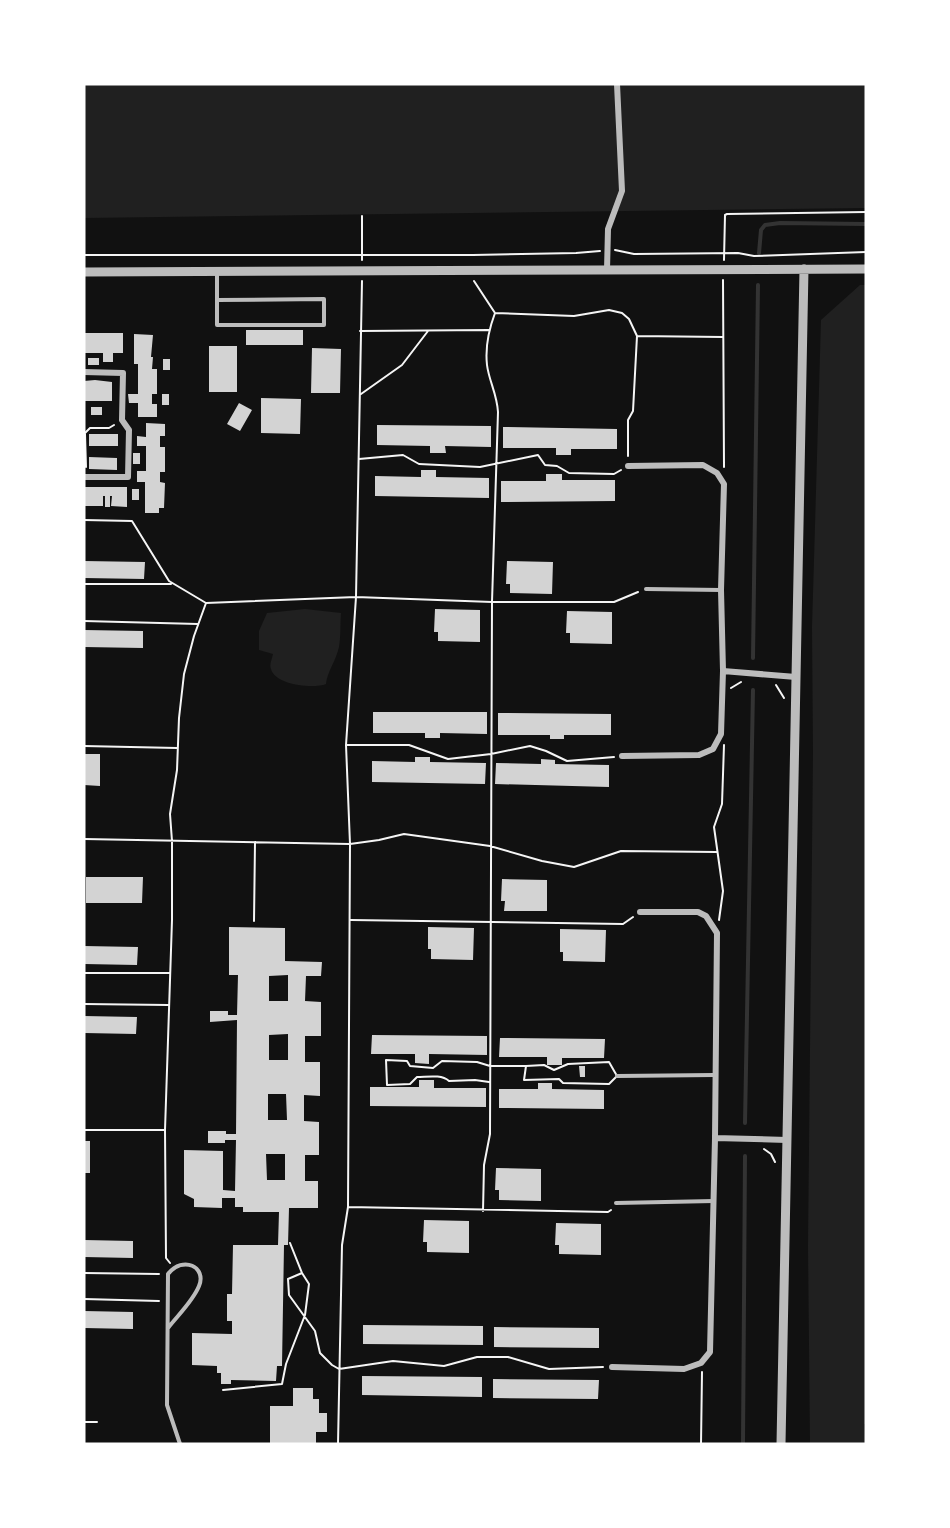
<svg xmlns="http://www.w3.org/2000/svg" width="950" height="1528" viewBox="0 0 950 1528" font-family="Raleway,sans-serif">
  <rect width="100%" height="100%" fill="#111"/>
  <path fill="#202020" d="M84 84H866V208L84 218Z
    M860 285H866V1424H864L865 1444H810L808 1246 813 753 812 628 821 320Z
    M305 609 341 613C340 624 341 636 339 647 336 661 327 672 326 684 313 689 275 685 271 669 269 665 272 659 273 654L259 650V631L267 613Z"/>
  <g fill="none" stroke-linecap="round" stroke-linejoin="round">
    <path stroke="#333" stroke-width="4" d="M759 253 761 230 765 225 780 223 866 224
      M753 658 758 285
      M745 1123 753 690
      M743 1444 745 1156"/>
  </g>
  <path fill="#d3d3d3" fill-rule="evenodd" d="M246 330H303V345H246Z
    M84 333H123V353H113V362H103V353H84Z
    M134 334 153 335 151 357H153L152 369H157V394H152V404H157V417H138V403H129L128 394H138V364H134Z
    M209 346H237V392H209Z
    M312 348 341 349 340 393H311Z
    M88 358H99V365H88Z
    M163 359H170V370H163Z
    M95 380 112 382V401H84V381Z
    M162 394H169V405H162Z
    M261 398 301 399 300 434 261 433Z
    M239 403 252 410 240 431 227 424Z
    M91 407H102V415H91Z
    M146 423 165 424V436H160V447H165V472H160V482L165 483 164 508H159V513H145V482H137V471H146V446H137V436L146 437Z
    M377 425 491 426V447L445 446 446 453H430V446L377 445Z
    M503 427 617 429V449H571V455H556V448H503Z
    M89 434H118V446H89Z
    M133 453H140V464H133Z
    M89 457 117 458V470L89 469Z
    M421 470H436V477L489 478V498L375 496V476L421 477Z
    M546 474H562V480H615V501L501 502V481H546Z
    M84 487H127V507L111 506 112 496H110V507H105V496H103V506H84Z
    M132 489H139V500H132Z
    M84 561 145 562 144 579 84 578Z
    M507 561 553 562 552 594 510 593V584H506Z
    M435 609 480 610V642L438 641V632H434Z
    M567 611 612 612V644L570 643V633H566Z
    M84 630 143 631V648L84 647Z
    M373 712H487V734L440 733V738H425V733H373Z
    M498 713 611 714V735H564V739H550V735H498Z
    M84 754H100V786L84 785Z
    M415 757H430V762L486 763 485 784 372 782V761L415 762Z
    M541 759 555 760V764L609 765V787L495 784 496 763 541 764Z
    M86 877H143L142 903H86Z
    M502 879 547 880V911H504L505 901H501Z
    M229 927 285 928V961L322 962 321 976H306L305 1001 321 1002V1036H305V1062H320V1096L304 1095V1121L319 1122V1155H305V1181H318V1208H289L288 1245H284L282 1366H277L276 1381 231 1380V1384H221V1373H217V1366L192 1365V1333L232 1334V1321H227V1294H232L233 1245H278L279 1212H243V1207H235V1198H222V1208L194 1207V1199L184 1194V1150L223 1151V1190L235 1191 236 1140H225V1143H208V1131H226V1134H236L237 1020 210 1022V1011H228V1015H237L238 975H229ZM288 975V1001H269V976ZM288 1034V1060H269V1035ZM268 1094H286L287 1120H268ZM266 1154H285V1180H267Z
    M428 927 474 928 473 960 431 959V949H428Z
    M560 929 606 930 605 962 563 961V952H560Z
    M84 946 138 947 137 965 84 964Z
    M84 1016 137 1017 136 1034 84 1033Z
    M372 1035 487 1036V1055L429 1054V1064L415 1063V1054H371Z
    M500 1038 605 1039 604 1058H562V1065H547V1057H499Z
    M579 1066H585V1077H580Z
    M419 1080H434V1088H486V1107L370 1106V1087H419Z
    M538 1083H552V1089L604 1090V1109L499 1108V1089H538Z
    M84 1141H90V1173H84Z
    M496 1168 541 1169V1201L499 1200V1190H495Z
    M424 1220 469 1221V1253L427 1252V1242H423Z
    M556 1223 601 1224V1255L559 1254V1245H555Z
    M84 1240 133 1241V1258L84 1257Z
    M84 1311 133 1312V1329L84 1328Z
    M363 1325 483 1326V1345L363 1344Z
    M494 1327 599 1328V1348L494 1347Z
    M362 1376 482 1377V1397L362 1395Z
    M493 1379 599 1380 598 1399 493 1398Z
    M293 1388H313V1399H319V1413H327V1432H316V1444H270V1406H293Z"/>
  <g fill="none" stroke-linecap="round" stroke-linejoin="round">
    <path stroke="#f5f5f5" stroke-width="2" d="M362 216V260
      M615 250 634 254 738 253 754 256 866 252
      M84 255H473L576 253 600 251
      M724 260 725 215 727 214 866 212
      M723 280 724 467
      M474 281 495 313 574 316 609 310 622 313 629 319 637 336 633 411 628 420V456
      M360 331 489 330
      M637 336 723 337
      M361 394 402 365 428 331
      M84 434 90 428H109L114 425
      M85 434 86 467
      M359 459 403 455 419 464 480 467 538 455 545 465 557 466 569 473 614 474 621 470
      M84 520 132 521 169 581 206 603 356 597 492 602H614L638 592
      M84 584H171
      M84 621 198 624
      M776 685 784 698
      M731 688 741 682
      M346 745H409L448 759 491 754 530 746 546 751 567 761 614 757
      M84 746 177 748
      M84 839 350 844 379 840 404 834 490 846 542 861 574 867 621 851 716 852
      M351 920 623 924 633 917
      M719 920 723 891 714 827 722 804 724 745
      M254 921 255 842
      M84 973H170
      M84 1004 168 1005
      M609 1062 617 1076 609 1084 563 1083 559 1079 524 1080 526 1066 544 1065 554 1070 568 1064Z
      M490 1066H526
      M489 1082 475 1080 449 1081C441 1074 427 1077 417 1077L410 1084 387 1085 386 1060 407 1061 410 1066 433 1068 442 1061 477 1062 490 1066
      M84 1130H165
      M764 1149 771 1154 775 1162
      M348 1207 608 1212 611 1210
      M483 1211 484 1165 490 1134 492 602 498 412C497 394 489 381 487 365 485 347 489 329 495 313
      M290 1243 302 1273
      M170 1263 166 1258 165 1130 172 920V841L170 814 177 770 179 718 184 674 194 636 206 603
      M84 1273 159 1274
      M84 1299 159 1301
      M223 1390 282 1384 286 1364 305 1315 309 1284 302 1273 288 1279 289 1295 315 1331 320 1353 332 1365 339 1369 393 1361 444 1366 477 1357H508L549 1369 603 1367
      M84 1422H97
      M338 1444 342 1245 348 1207 350 844 346 745 356 597 362 281
      M701 1444 702 1372"/>
    <path stroke="#bcbcbc" stroke-width="4" d="M217 272V325H324V299L217 300
      M646 589 721 590
      M617 1076 714 1075
      M616 1203 714 1201
      M168 1328C178 1315 193 1301 199 1286 207 1267 183 1255 168 1274L167 1405 180 1444"/>
    <path stroke="#bcbcbc" stroke-width="6" d="M607 270 608 229 622 191 617 84
      M84 372 123 373 122 420 129 430 128 477H84
      M723 671 796 677
      M622 756 699 755 713 749 721 734 723 671 721 590 724 484 717 473 703 465 628 466
      M715 1138 787 1140
      M612 1367 684 1369 701 1363 710 1352 715 1138 717 933 706 916 698 912H640"/>
    <path stroke="#bcbcbc" stroke-width="9" d="M84 272 866 269
      M781 1444 804 269"/>
  </g>
  <rect width="950" height="1528" fill="none" stroke="#ffffff" stroke-width="171"/>
</svg>
